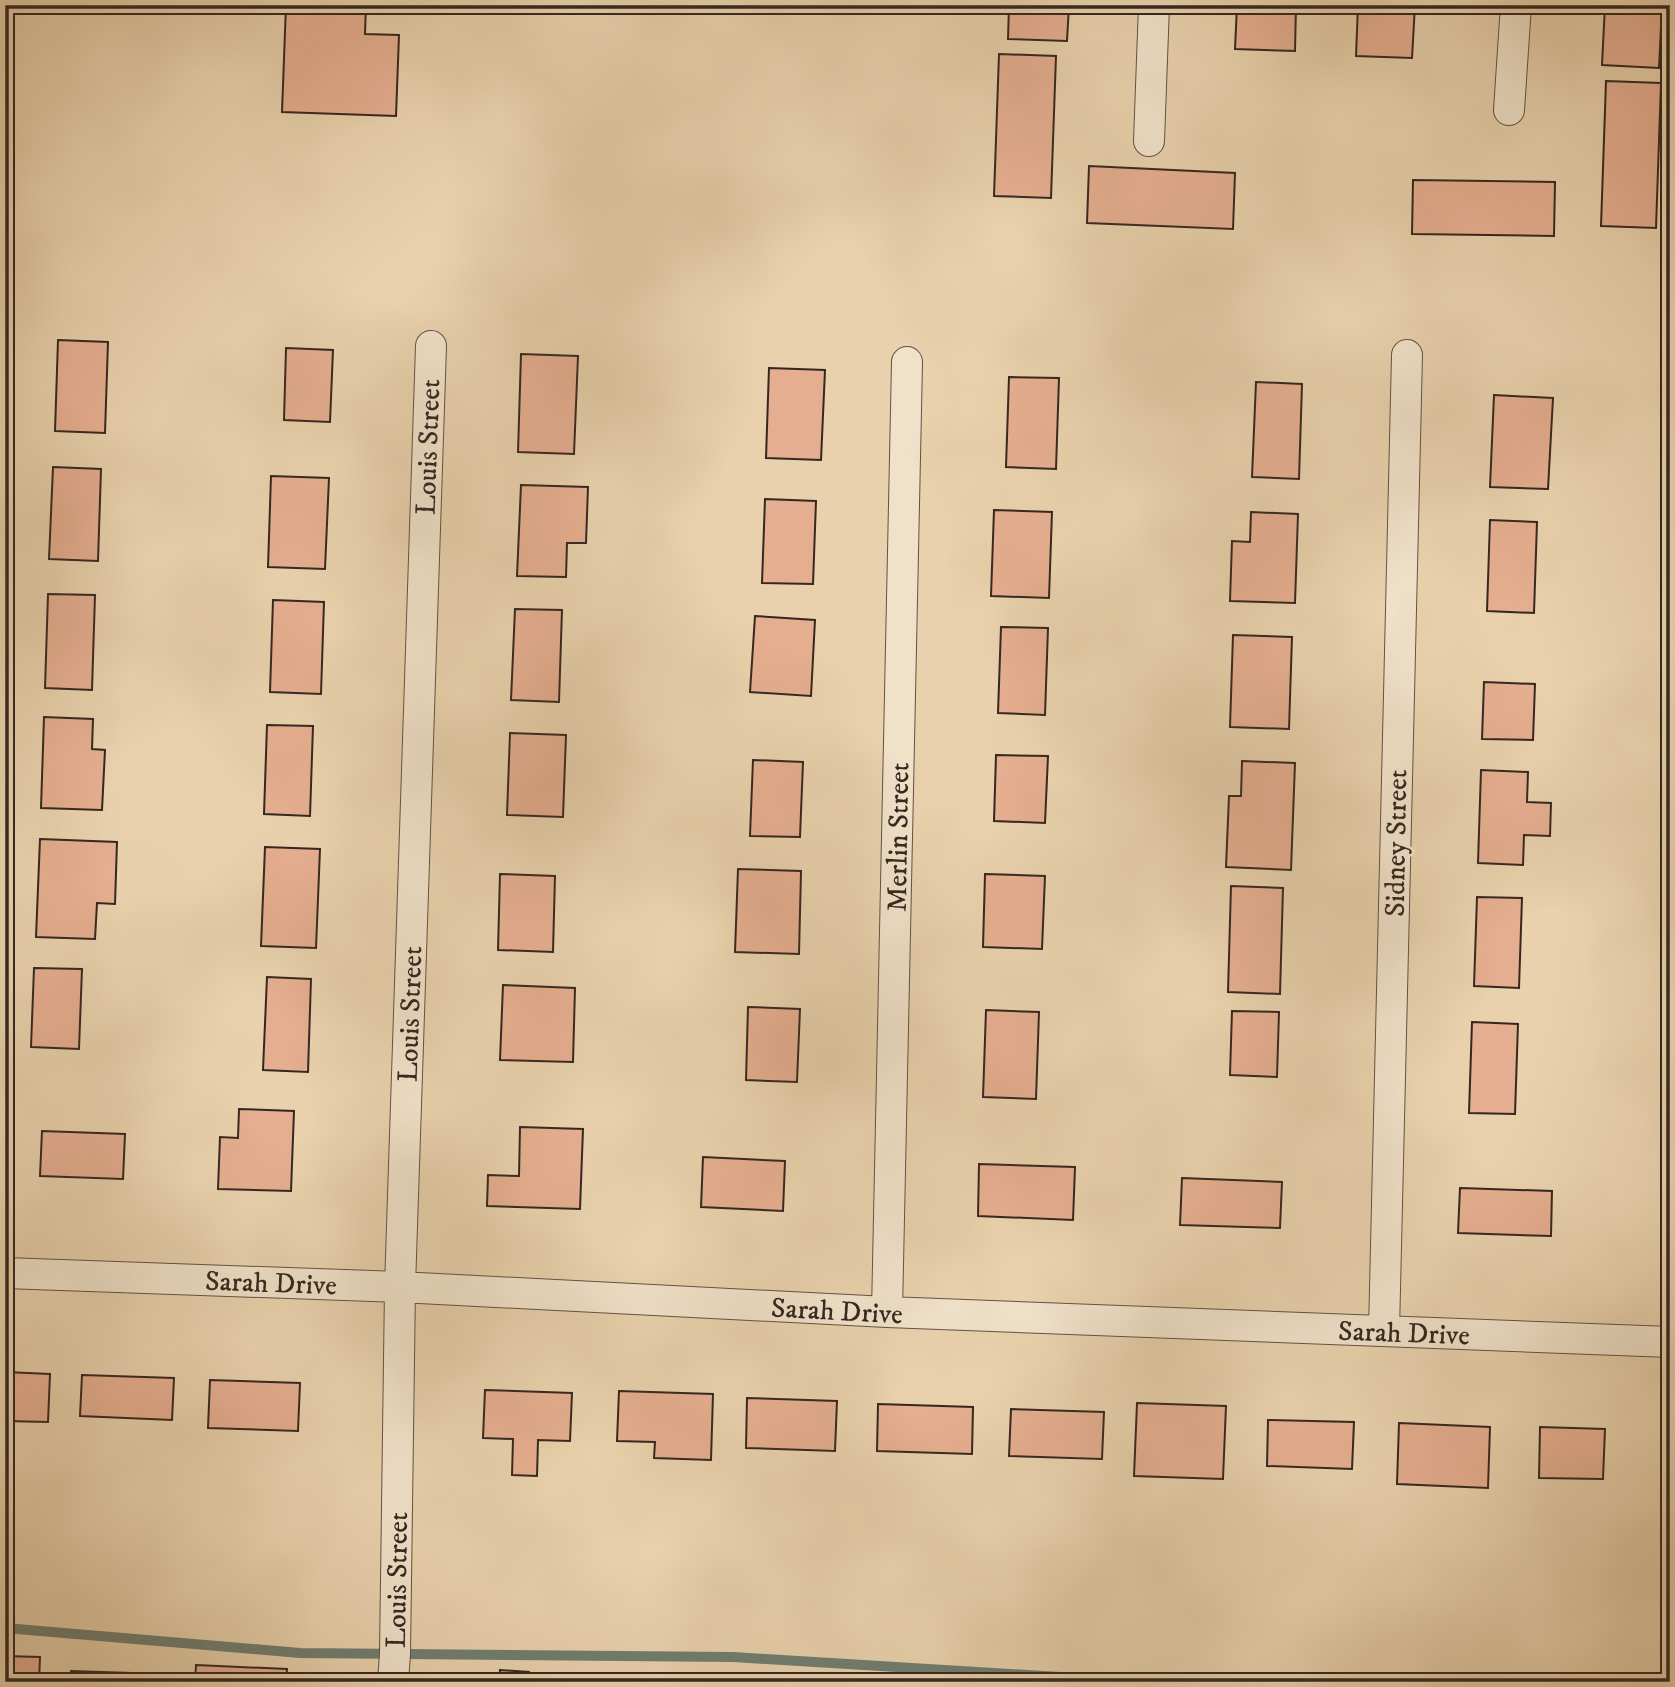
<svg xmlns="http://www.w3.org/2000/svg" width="1675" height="1687" viewBox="0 0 1675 1687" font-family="'IM FELL DW Pica',serif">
  <rect width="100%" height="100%" fill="#e8d1ac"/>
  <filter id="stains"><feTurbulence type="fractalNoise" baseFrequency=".00286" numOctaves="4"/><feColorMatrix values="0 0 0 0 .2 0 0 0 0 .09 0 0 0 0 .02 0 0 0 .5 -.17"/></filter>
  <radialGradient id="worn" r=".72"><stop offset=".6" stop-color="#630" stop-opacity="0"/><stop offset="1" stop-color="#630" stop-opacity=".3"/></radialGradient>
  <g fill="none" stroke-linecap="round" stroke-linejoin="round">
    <path stroke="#707e71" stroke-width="10" d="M5 1628 300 1653 733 1657 1142 1682"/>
  </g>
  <path fill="#e5ae90" stroke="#352821" stroke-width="2" d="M286 5H366L365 34 399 35 396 116 282 112Z
    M1009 5H1069L1067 41 1008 39Z
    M1237 5H1296L1295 51 1235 49Z
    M1358 5H1415L1412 58 1356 56Z
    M1605 5H1662L1659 68 1602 65Z
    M999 54 1056 56 1051 198 994 196Z
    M1606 81 1661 83 1656 228 1601 226Z
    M1089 166 1235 173 1233 229 1087 223Z
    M1413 180 1555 182 1554 236 1412 234Z
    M58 340 108 342 105 433 55 431Z
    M286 348 333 350 330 422 284 420Z
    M521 354 578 356 574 454 518 452Z
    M769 368 825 370 821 460 766 458Z
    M1009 377 1059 378 1056 469 1006 467Z
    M1256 382 1302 384 1299 479 1252 477Z
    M1494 395 1553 398 1548 489 1490 487Z
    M53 467 101 469 98 561 49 559Z
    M271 476 329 478 325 569 268 567Z
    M521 485 588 487 586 543H567L566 577 517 576Z
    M765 499 816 501 813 584 762 583Z
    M994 510 1052 512 1049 598 991 596Z
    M1251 512 1298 514 1295 603 1230 601 1232 541 1250 542Z
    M1490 520 1537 522 1534 613 1487 611Z
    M48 594 95 595 92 690 45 688Z
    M273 600 324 602 321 694 270 692Z
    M515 609 562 610 559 702 511 700Z
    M755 616 815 620 811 696 750 692Z
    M1001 627 1048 628 1045 715 998 713Z
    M1233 635 1292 637 1289 729 1230 727Z
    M1484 682 1535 684 1533 740 1482 739Z
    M44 717 93 719 92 749 105 750 102 810 41 808Z
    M267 725 313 726 310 816 264 814Z
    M510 733 566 735 563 817 507 815Z
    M996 755 1048 756 1045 823 994 821Z
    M753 760 803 762 800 837 750 836Z
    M1242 761 1295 763 1291 870 1226 867 1229 796H1241Z
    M1481 770 1528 772 1527 802 1551 803 1550 836 1524 835 1523 865 1478 863Z
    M40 839 117 842 115 904 97 903 95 939 36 937Z
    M265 847 320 849 316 948 261 946Z
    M738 869 801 871 799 954 735 952Z
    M500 874 555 876 553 952 498 950Z
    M985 874 1045 876 1042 949 983 947Z
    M1231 886 1283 888 1280 994 1228 992Z
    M1477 897 1522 898 1519 988 1474 986Z
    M34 968 82 969 79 1049 31 1047Z
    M267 977 311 979 308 1072 263 1070Z
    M503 985 575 988 573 1062 500 1060Z
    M748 1007 800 1009 797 1082 746 1080Z
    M986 1010 1039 1012 1036 1099 983 1097Z
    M1232 1011 1279 1012 1277 1077 1230 1075Z
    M1472 1022 1518 1024 1515 1114 1469 1113Z
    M239 1109 294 1111 291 1191 218 1189 220 1137 238 1138Z
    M520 1127 583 1129 580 1209 487 1206 488 1175 519 1176Z
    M42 1131 125 1134 123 1179 40 1176Z
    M703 1157 785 1161 783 1211 701 1207Z
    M979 1164 1075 1167 1073 1220 978 1216Z
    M1182 1178 1282 1182 1280 1228 1180 1225Z
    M1460 1188 1552 1191 1551 1236 1458 1233Z
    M5 1372 50 1374 48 1422 5 1421Z
    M82 1375 174 1378 172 1420 80 1416Z
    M210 1380 300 1383 298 1431 208 1428Z
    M485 1390 572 1393 570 1441 538 1440 537 1476 512 1475 513 1439 483 1438Z
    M619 1391 713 1394 711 1460 654 1458 655 1442 617 1441Z
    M747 1398 837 1401 835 1451 746 1448Z
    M1137 1403 1226 1406 1223 1479 1134 1476Z
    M878 1404 973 1407 972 1454 877 1451Z
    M1011 1409 1104 1412 1102 1459 1009 1456Z
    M1268 1420 1354 1422 1352 1469 1267 1466Z
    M1399 1423 1490 1427 1488 1488 1397 1484Z
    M1540 1427 1605 1429 1603 1479 1539 1478Z
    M5 1656 40 1657 39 1682H5Z
    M196 1665 287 1669 286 1682H195Z
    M500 1670 529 1672V1682H499Z
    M71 1671 161 1674V1682H71Z"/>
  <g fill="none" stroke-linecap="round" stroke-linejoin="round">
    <g stroke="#625244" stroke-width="32">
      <path id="street" d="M1509 110 1516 5
        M1149 141 1154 5
        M5 1273 400 1287 887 1312 1670 1342
        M887 1312 907 362
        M1384 1331 1407 355
        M393 1682 395 1654 400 1287 431 346"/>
    </g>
    <use href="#street" stroke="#f0e1c9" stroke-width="30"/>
  </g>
  <g text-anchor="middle" stroke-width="5" stroke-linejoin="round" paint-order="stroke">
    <g font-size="28" fill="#352821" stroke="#f0e1c9">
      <text transform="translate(427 447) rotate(-88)" y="10">Louis Street</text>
      <text transform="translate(897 837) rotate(-89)" y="10">Merlin Street</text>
      <text transform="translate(1395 843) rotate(-89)" y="10">Sidney Street</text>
      <text transform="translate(409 1014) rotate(-88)" y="10">Louis Street</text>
      <text transform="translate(271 1282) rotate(2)" y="10">Sarah Drive</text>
      <text transform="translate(837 1310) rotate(3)" y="10">Sarah Drive</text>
      <text transform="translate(1404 1332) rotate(2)" y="10">Sarah Drive</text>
      <text transform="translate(396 1580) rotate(-89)" y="10">Louis Street</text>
    </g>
  </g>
  <rect width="1675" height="1687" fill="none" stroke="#e8d1ac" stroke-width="28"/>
  <rect x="7" y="7" width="1661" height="1673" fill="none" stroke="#352821" stroke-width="3.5"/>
  <rect x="14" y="14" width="1647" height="1659" fill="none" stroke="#352821" stroke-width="2"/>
  <rect width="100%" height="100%" filter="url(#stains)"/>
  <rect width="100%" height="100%" fill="url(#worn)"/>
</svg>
